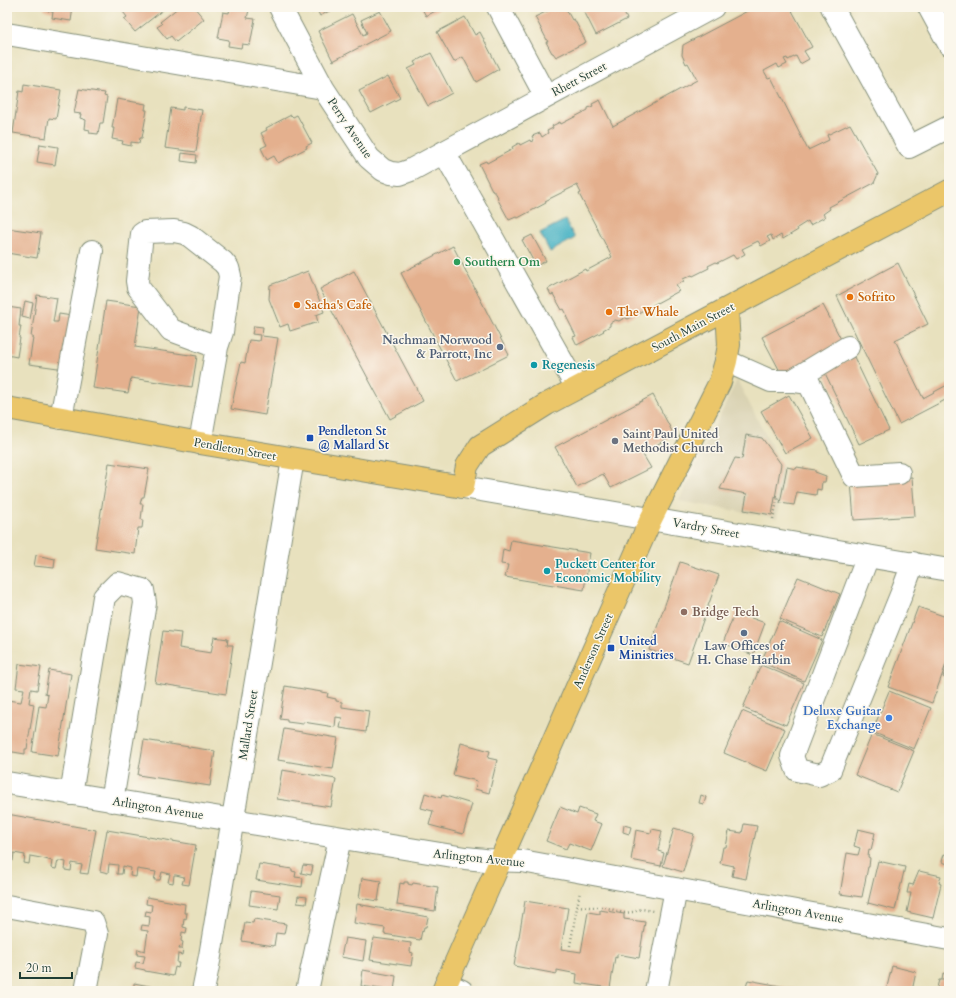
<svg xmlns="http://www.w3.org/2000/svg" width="956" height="998" viewBox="0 0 956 998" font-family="Cardo,serif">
  <rect width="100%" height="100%" fill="#fbf7ec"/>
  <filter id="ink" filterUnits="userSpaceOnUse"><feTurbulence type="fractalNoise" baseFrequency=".025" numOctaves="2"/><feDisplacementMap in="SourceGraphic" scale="8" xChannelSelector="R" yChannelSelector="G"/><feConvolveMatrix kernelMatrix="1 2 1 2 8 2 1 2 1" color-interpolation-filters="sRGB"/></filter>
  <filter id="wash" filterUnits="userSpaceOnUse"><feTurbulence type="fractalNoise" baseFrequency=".012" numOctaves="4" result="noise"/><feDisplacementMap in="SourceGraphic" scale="16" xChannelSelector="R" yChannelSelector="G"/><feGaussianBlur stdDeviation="0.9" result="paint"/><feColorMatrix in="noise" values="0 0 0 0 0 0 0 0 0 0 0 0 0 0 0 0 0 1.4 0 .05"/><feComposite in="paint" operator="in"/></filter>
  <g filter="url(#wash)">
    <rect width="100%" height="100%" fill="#e8e1be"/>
    <path fill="#d9d2b2" d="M737 380 784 470 777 518 679 501Z"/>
    <path fill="#46b2c4" stroke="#32787c" d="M565 220 575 238 550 252 540 233Z"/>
    <g id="blocks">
      <path fill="#e4b08e" d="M45 7H73L71 21 52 18 53 12 44 10Z
        M122 7H163L164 9 135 32 124 19 127 17 120 8Z
        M179 7H194L204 19 176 42 171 36 167 39 157 27 162 24 160 22Z
        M230 7 249 10 247 18 255 19 250 45 242 44 241 48 228 46 229 40 218 38 223 12 229 13Z
        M309 7H337L320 16 317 10 312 13Z
        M421 7H443L426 16Z
        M556 7H565L572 20 574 19 586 42 556 57 553 53H552L546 42H548L535 17Z
        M582 7H621L627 19 596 35Z
        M636 7H651L641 12 639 8 637 9Z
        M755 7H790L812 47 804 51 809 59 800 64 796 56 788 60 787 58 784 59 787 64 779 68 777 64 764 71 768 78 771 77 808 150 829 140 827 135 850 124 878 174 874 183 829 207 830 209 823 214 825 217 810 225 808 221 797 228 798 230 783 239 781 235 773 240 771 235 767 237 770 241 761 246 758 241 742 249 745 254 736 259 733 255 717 263 716 262 708 266 709 268 693 276 692 275 683 279 684 281 676 285 679 291 627 319 626 317 619 321 615 320 610 323V326L603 330 604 331 577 345 573 337 576 336 566 316 567 315 564 309 562 310 553 294 551 295 548 289 585 269 586 271 612 257 579 194 581 193 577 185 545 201 546 203 518 218 516 217 509 220 497 198 498 197 495 192H493L479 164 486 161 487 163 513 149 512 147 519 143 520 145 530 140 531 142 534 140 532 136 540 133 542 137 548 133 547 131 553 128 552 126 560 122 561 124 588 110V108L593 106 592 104 600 100 613 126 697 80 688 63 686 64 682 55 683 45Z
        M380 11 391 31 333 61 318 31 352 14 363 35 367 33 361 20Z
        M465 17 475 35 480 32 499 69 476 82 463 57 454 62 437 32Z
        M431 53 452 93 428 106 408 69 416 65 414 62Z
        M388 76 400 98 371 113 359 91Z
        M24 84 61 90 56 119 49 118 46 138 13 133 19 91 23 92Z
        M79 89 105 93 104 96 107 97 103 123H100L98 134 89 133 90 130 85 129 86 120 80 118 81 114 74 113Z
        M117 99 146 104 145 110H147L142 138H140L139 143 131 142V146L122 144 123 141 112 139 114 128H112Z
        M183 107 202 110 196 152 165 148 171 108 183 110Z
        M291 115 293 117 297 115 312 143 306 146 307 148 278 163 274 156 267 160 261 148 267 145 261 133 267 130 266 128Z
        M40 144 58 147 55 165 37 162Z
        M182 153 197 155 196 163 181 161Z
        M7 228 41 233 37 258 7 253Z
        M532 235 546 261 536 266 522 240Z
        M453 246 509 355 457 381 401 273Z
        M898 263 928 324 895 340 923 398 949 384V398L899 424 837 296Z
        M308 271 324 312 316 315 318 322 290 331 288 324 280 327 269 299 270 285Z
        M354 271 423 401 390 419 320 289Z
        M37 295 57 298 53 322H58L59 314 72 316 65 369 29 364 33 337H31Z
        M25 301 33 303 30 319 22 317Z
        M106 301 141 306 135 347 197 356 192 387 131 378 128 393 93 388Z
        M823 305 843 343 782 375 762 337Z
        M7 307 21 309 19 326H21L19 338H20L17 357 7 355Z
        M254 326 263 327 262 336 278 338 265 415 231 409 241 362 245 363 249 340 259 341 260 335 252 334Z
        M854 357 889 430 859 444 824 371Z
        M653 395 674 435 642 453 651 468 611 488 603 474 577 487 555 447Z
        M789 395 813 438 785 453 761 411Z
        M746 435 762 438 781 464 772 515 744 510 747 494 720 489 735 458 742 459Z
        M109 463 149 469 144 497H142L140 504H143L141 519 143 520 142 528H138L135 554 95 548Z
        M787 467 796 469 797 467 815 470V472L826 476 825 482H822L821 490 817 489 816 495 797 492 794 505 780 503Z
        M912 477 915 516 854 520 851 482Z
        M511 540 590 553 584 590 505 577 508 565 501 564 503 549 509 551Z
        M36 555 55 559 54 568 34 566Z
        M680 562 719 575 688 663 649 650Z
        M798 577 840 594 822 637 780 619Z
        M918 607 949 618V656L932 703 888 687Z
        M735 612 765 623 753 655 723 643Z
        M779 621 822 640 804 681 761 662Z
        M163 631 181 633 179 648 211 653 214 637 228 639 227 645H233L226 694 155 683Z
        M949 660V680L943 677Z
        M19 664 41 667 37 690 31 689 29 703 34 704 27 749H25V754L7 751V700L21 702 24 689 16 688Z
        M761 665 804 683 786 725 743 708Z
        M49 670 71 674 58 756 32 752 39 706 46 707 48 695 45 694Z
        M285 686 328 693 327 697 336 699V701L342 702V707L369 711 366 732 340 728 342 718 336 717 335 727 303 722V724L287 722V720L280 719Z
        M889 691 931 708 914 749 872 732Z
        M742 711 785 729 767 771 724 753Z
        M284 729 338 738 333 769 278 760Z
        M872 734 914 751 897 792 855 775Z
        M144 740 215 751 210 786 138 775Z
        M461 743 490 751 488 758 497 760 489 793 475 789 477 781 453 775Z
        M282 770 336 779 331 807 277 799Z
        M425 793 441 798 442 795 472 804 463 834 429 825 433 811 421 808Z
        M701 795 706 797 704 804 699 803Z
        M560 807 577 814 579 808 596 814 593 821 602 824 591 851 569 843 566 849 546 841Z
        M7 814 96 830 88 874 80 873 82 865 72 863 71 871 65 870 66 862 60 861H58L56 869 51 868 52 861 41 858 30 856 29 864 24 863 25 855 14 853 13 861H8L10 853H7Z
        M744 824 757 826 746 879 732 876 734 866 720 863 723 847H726L729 831 742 833Z
        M624 825 631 827 629 834 623 832Z
        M674 828 694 834 683 872 663 866Z
        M652 829 662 831 658 851 664 853 661 866 631 860 636 830 651 833Z
        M858 829 875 833 871 850 869 849 868 857 870 858 869 867H868L862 897 840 894 847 853 858 855 860 848 854 846Z
        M107 830 196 845 189 885 182 884 184 877 176 875H174L173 883 168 882 170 874 162 872 160 880H154L156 872 137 869 136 877 130 876 131 868 123 866 122 874H117L118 865 109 864 108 873 100 871Z
        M944 854 949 856 948 864 942 862Z
        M878 861 905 867 895 910 868 903Z
        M259 864 292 869V871L296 872 295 877 303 878 302 887 256 880Z
        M303 865 313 866 311 875 301 873Z
        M919 871 941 876 939 883 941 884 933 918 907 912 911 893H907L909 884 913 885Z
        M362 878 381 881 378 901 359 898Z
        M404 882H408V884L412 885 413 883 438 887 435 911 397 905 400 883 404 884Z
        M251 891 280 895 278 909 249 905Z
        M298 896 307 897 306 904 297 903Z
        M147 897 185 904 184 913H187L186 919 184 918 183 927 187 928 186 933 182 932 181 941 183 942 182 947 180 946 179 949H183L182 955 178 954 177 963H179L178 968 175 967 173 976 145 971V970L135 968 136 962 143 963 145 956 137 955 138 949 145 951 148 931 141 930 142 925 149 926 150 917 145 916 146 911 151 912 152 905 146 904Z
        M525 901 568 908 561 949 581 952 588 912 600 914V910L624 914V919L645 922 639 958 617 954V958L615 957 610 988 576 983 577 974 557 970V974L514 966Z
        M357 904 428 917 426 927H424L423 932 422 931 420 940 384 934 385 928 354 923Z
        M254 919 286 924 284 934 276 933 274 946 242 941 245 922 253 923Z
        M345 938 366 941 363 961 341 957Z
        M374 938 411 943 410 952 413 953 411 966 370 960Z
        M892 966 916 972 912 991H886Z
        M363 970 396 976 394 991 361 986Z
        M943 973 949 975V991H936L939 980H942Z
        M748 980 802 990 801 991H745Z
        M134 983 170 990V991H139L140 989 134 987Z"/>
    </g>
  </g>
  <g filter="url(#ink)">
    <use href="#blocks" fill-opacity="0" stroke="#848f79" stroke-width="1"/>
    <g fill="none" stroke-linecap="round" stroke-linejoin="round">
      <g stroke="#848f79" stroke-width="24">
        <path id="minor" d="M280 7 323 88
          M498 7 546 97
          M832 7 909 147 949 127
          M929 7 949 44
          M7 34 323 88 369 158 383 170 391 173 400 174 411 170 713 7
          M444 152 577 388
          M726 361 771 381H795L809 383 854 476 899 473
          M792 381 848 347
          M61 418 92 251
          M200 443 217 347 222 332 230 276 228 268 223 262 190 236 184 233 174 231 145 232 142 234 137 281 138 287 171 330 217 347
          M463 487 949 570
          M868 556 792 756 797 770 819 775 830 770 903 590 913 563
          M7 783 465 858 485 860 522 861 949 939
          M71 794 104 597 118 583 143 590 145 603 112 801
          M7 906 93 922 97 934 86 991
          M446 984 462 991
          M203 991 210 956 293 459
          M307 991 340 838
          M656 991 676 889"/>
      </g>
      <g stroke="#848f79" stroke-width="24">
        <path id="major" d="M7 408 200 443 463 487 467 466 480 446 547 404 949 191
          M443 991 651 519 720 382 726 361 729 345 727 310"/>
      </g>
      <path stroke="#848f79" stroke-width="2.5" stroke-dasharray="1 3" stroke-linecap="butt" d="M773 519 778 497 775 496
        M577 906 590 907H605L623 913 633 912 642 909 653 911
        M570 946 580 891"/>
      <use href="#minor" stroke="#fff" stroke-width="22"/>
      <use href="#major" stroke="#ebc669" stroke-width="22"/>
    </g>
  </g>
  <circle fill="#2e9e5b" stroke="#fbf7ec" stroke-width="1.5" cx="457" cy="262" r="4"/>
  <g fill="#e8710a" stroke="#fbf7ec" stroke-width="1.5">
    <circle cx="850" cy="297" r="4"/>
    <circle cx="297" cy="305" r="4"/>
    <circle cx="609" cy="312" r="4"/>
  </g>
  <g fill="#5c6f8a" stroke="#fbf7ec" stroke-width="1.5">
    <circle cx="500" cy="347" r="4"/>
    <circle cx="744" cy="633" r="4"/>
  </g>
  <g fill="#0f9aa8" stroke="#fbf7ec" stroke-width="1.5">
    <circle cx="534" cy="365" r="4"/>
    <circle cx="547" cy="571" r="4"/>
  </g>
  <g fill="#1a4fb4" stroke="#fbf7ec" stroke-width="1.5">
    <rect x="306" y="434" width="8" height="8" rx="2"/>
    <rect x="607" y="644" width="8" height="8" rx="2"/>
  </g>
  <circle fill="#6b7280" stroke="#fbf7ec" stroke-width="1.5" cx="615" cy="441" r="4"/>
  <circle fill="#8d6e63" stroke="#fbf7ec" stroke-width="1.5" cx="684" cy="612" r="4"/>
  <circle fill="#3f7fe0" stroke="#fbf7ec" stroke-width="1.5" cx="889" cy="718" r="4"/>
  <g text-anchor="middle" stroke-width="3" stroke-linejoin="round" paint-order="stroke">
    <g font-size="12" fill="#1f3d34" stroke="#fbf7ec">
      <text transform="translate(579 79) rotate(-28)" y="4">Rhett Street</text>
      <text transform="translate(350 128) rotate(56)" y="4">Perry Avenue</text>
      <text transform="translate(693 327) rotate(-28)" y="4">South Main Street</text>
      <text transform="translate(235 449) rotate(10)" y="4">Pendleton Street</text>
      <text transform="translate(706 528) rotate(10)" y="4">Vardry Street</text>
      <text transform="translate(593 651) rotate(-66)" y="4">Anderson Street</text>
      <text transform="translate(248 725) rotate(-81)" y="4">Mallard Street</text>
      <text transform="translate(158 808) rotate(9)" y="4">Arlington Avenue</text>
      <text transform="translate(479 858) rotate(6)" y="4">Arlington Avenue</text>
      <text transform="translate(798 911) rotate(10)" y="4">Arlington Avenue</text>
    </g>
    <g font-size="12" font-weight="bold" fill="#27864d" stroke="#fbf7ec" text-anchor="start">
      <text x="465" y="266">Southern Om</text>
    </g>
    <g font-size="12" font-weight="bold" fill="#c56008" stroke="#fbf7ec" text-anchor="start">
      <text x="858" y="301">Sofrito</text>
      <text x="305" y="309">Sacha's Cafe</text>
      <text x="617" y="316">The Whale</text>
    </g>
    <g font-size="12" font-weight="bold" fill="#4e5e75" stroke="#fbf7ec" text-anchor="end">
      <text x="492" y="344">Nachman Norwood<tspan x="492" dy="14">&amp; Parrott, Inc</tspan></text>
      <text x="744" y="650" text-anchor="middle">Law Offices of<tspan x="744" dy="14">H. Chase Harbin</tspan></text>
    </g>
    <g font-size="12" font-weight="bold" fill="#0d838f" stroke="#fbf7ec" text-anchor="start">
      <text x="542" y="369">Regenesis</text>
      <text x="555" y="568">Puckett Center for<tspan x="555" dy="14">Economic Mobility</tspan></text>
    </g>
    <g font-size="12" font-weight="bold" fill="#164399" stroke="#fbf7ec" text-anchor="start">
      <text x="318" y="435">Pendleton St<tspan x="318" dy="14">@ Mallard St</tspan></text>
      <text x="619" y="645">United<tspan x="619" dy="14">Ministries</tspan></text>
    </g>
    <g font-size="12" font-weight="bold" fill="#5b616d" stroke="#fbf7ec" text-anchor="start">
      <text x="623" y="438">Saint Paul United<tspan x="623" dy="14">Methodist Church</tspan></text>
    </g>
    <g font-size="12" font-weight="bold" fill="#785e54" stroke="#fbf7ec" text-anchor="start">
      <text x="692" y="616">Bridge Tech</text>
    </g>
    <g font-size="12" font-weight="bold" fill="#366cbe" stroke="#fbf7ec" text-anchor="end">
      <text x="881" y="715">Deluxe Guitar<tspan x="881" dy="14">Exchange</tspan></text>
    </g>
  </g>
  <rect width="956" height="998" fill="none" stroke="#fbf7ec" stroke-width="24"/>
  <path d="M20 972v6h52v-6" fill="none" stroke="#1f3d34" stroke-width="2"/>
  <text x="26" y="972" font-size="12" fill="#1f3d34" stroke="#fbf7ec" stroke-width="3" paint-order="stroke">20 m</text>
</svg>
